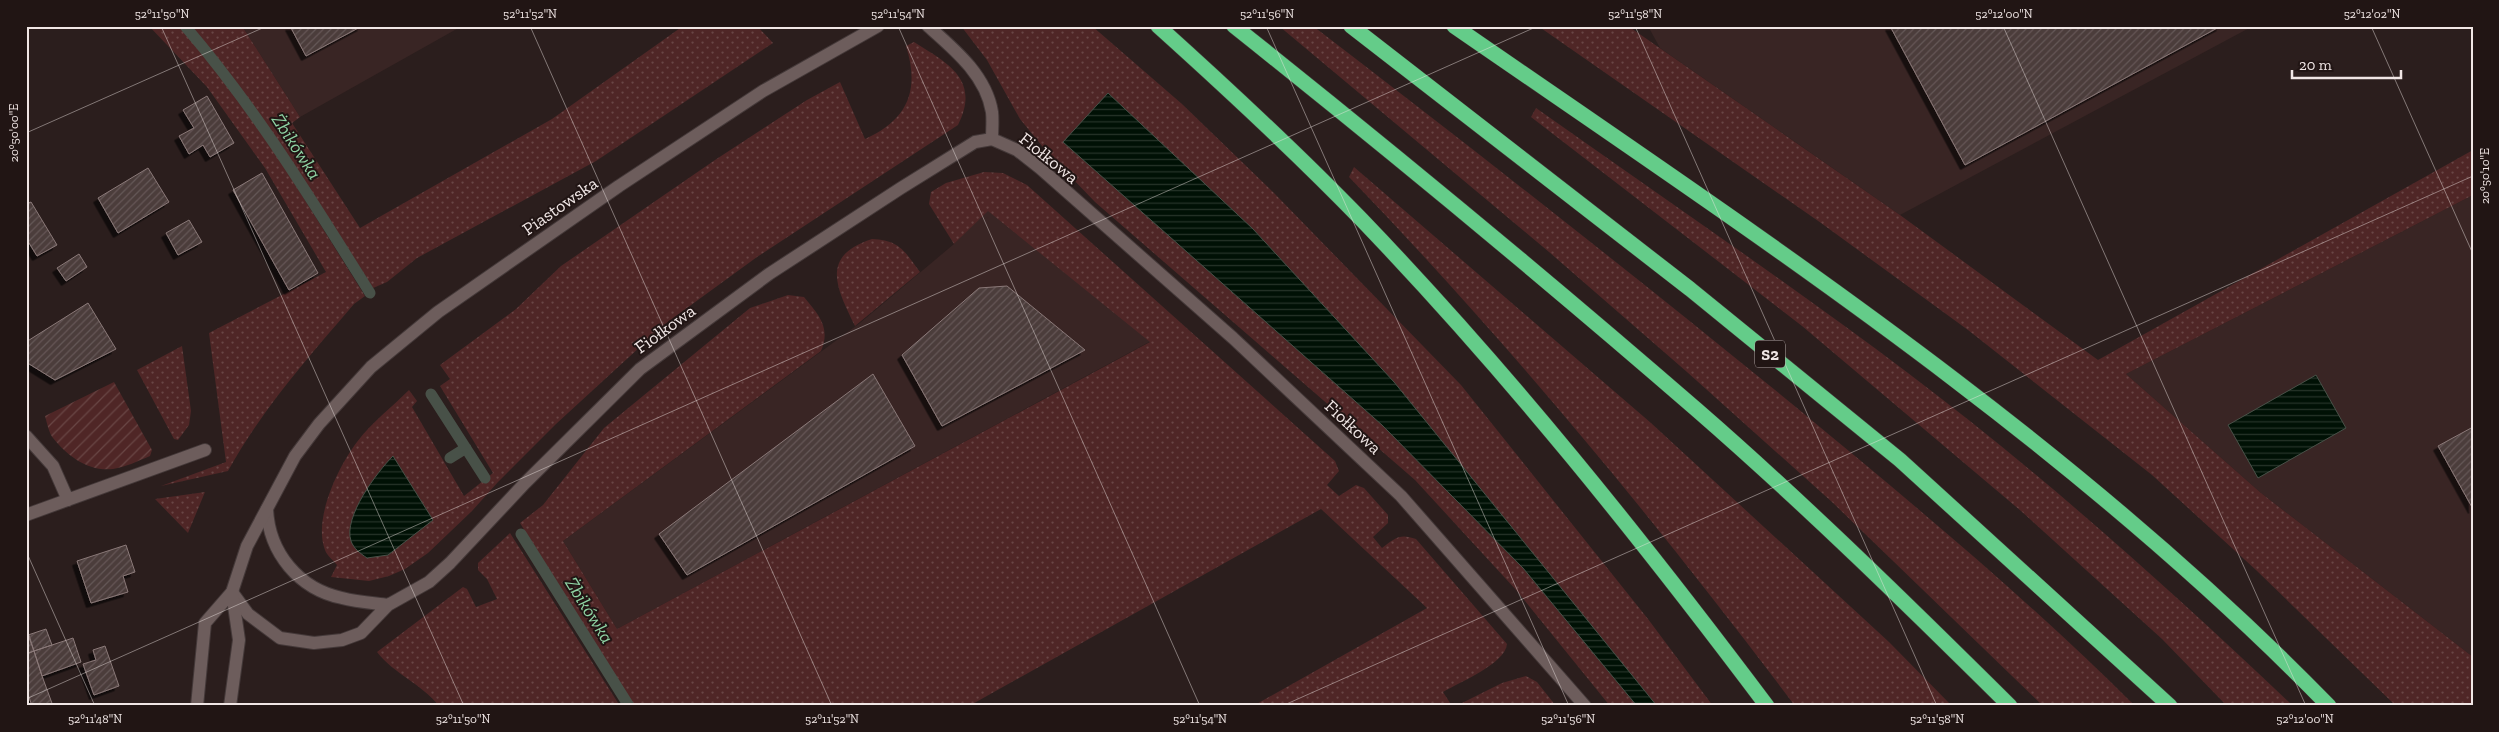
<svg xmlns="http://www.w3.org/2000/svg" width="2499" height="732" viewBox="0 0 2499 732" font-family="'Zilla Slab',serif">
  <defs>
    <pattern id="grass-dots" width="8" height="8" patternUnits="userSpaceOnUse" patternTransform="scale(1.25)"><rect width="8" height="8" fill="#4f2626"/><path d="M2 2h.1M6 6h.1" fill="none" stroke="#694645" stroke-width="1.8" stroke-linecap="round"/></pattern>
    <pattern id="garden-furrows" width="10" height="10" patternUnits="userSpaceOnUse" patternTransform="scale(1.25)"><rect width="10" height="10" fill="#4f2626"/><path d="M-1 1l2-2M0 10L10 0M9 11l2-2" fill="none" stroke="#694645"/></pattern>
    <pattern id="water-rules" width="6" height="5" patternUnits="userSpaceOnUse" patternTransform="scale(1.25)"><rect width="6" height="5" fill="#001105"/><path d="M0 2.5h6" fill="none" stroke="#263429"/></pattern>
    <pattern id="building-hatch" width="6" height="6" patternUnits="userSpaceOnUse" patternTransform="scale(1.25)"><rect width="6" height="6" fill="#4b3c3b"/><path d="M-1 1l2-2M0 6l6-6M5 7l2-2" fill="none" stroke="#655857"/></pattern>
    <filter id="shadow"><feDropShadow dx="-4.5" dy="4.5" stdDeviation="0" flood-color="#0009"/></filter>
  </defs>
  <rect width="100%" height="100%" fill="#2b1e1d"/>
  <path fill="#392524" d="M242 26H462L300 117Z
    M1648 26 1741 27 2253 26 1900 215 1660 48Z
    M2473 195V657L2261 493 2126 374Z
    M988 210 1151 341 617 629 563 541 860 323 954 244Z"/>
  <path fill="url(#grass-dots)" d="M149 26H180L223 77 256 122 365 296 354 304C307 359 263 408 228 471L161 486 226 462 209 333 326 272 265 168 207 87Z
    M190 26H242L300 117 292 123 360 228 552 119 683 26H757L773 43 596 161 417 258 387 282 373 288 277 139Z
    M961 26H1092L1182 104 1274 193 1461 385 1648 619 1713 706H1657L1394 382 1253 229 1108 93 1064 143 1382 425 1523 568 1637 706H1610L1517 591 1415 480 1095 202 1047 152 1020 119 987 60Z
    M1279 26H1313C1476 151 1638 278 1797 408 1913 504 2029 600 2135 706H2043L1832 502 1687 372 1549 252Z
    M1538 26H1628L1900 215 2098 360 2473 150V195L2126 374 2261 493 2473 657V706H2396L2256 570 2152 475 1968 330 1821 223Z
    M914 42C947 63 981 79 958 125L757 257 665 324 556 424 498 482 472 511 428 553 405 569 389 576 369 581 331 577 337 565C334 561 327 556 325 550 313 519 338 467 357 442 371 423 392 407 409 390L417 401 412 407 464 496 493 473 440 386 450 379 440 365 516 309 561 266 715 160 807 100 840 82 865 139C908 120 920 90 906 46Z
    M1536 108C1660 196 1786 281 1908 373 2043 475 2170 589 2293 706H2227L2162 639 2021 511 1802 326 1531 117Z
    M1354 167 1651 423 1889 642 1952 706H1795C1656 521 1510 344 1349 177Z
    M984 172 1003 173 1027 185 1335 461 1339 471 1327 485 1339 496 1356 485 1364 488 1388 515V523L1373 537 1382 548C1395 538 1400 533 1416 539L1507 644C1505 664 1460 682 1443 692L1452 706H1253L1427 608 1321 509 969 706H634L520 523 543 505 604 428 750 308 788 295 804 297C819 315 831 328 821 351L563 541 617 629 1150 342 988 211 954 244 929 204 931 192 946 183Z
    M872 239C900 240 905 252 920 272L855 326C837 289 819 256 872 239Z
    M182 346 191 411 189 425 178 440 174 439 137 370Z
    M205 492 188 533 155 499Z
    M510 533 620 706H439C422 684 394 674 377 652L463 587 467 589 476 607 497 599 487 579 478 570V563Z
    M1526 676 1537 682 1556 706H1456L1502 683Z"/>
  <path fill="url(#garden-furrows)" d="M114 382 152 450 150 456C138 461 126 467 113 469 89 472 67 456 53 438 49 433 47 423 45 416Z"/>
  <path fill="url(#water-rules)" stroke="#485148" d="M1108 93 1253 229 1394 382 1657 706H1637L1523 568 1382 425 1063 142Z
    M2316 375 2346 428 2258 478 2228 425Z
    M393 456 433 520 388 555 367 558C360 553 354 549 351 541 343 517 377 472 393 456Z"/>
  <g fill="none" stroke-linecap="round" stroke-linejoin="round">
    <path stroke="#485148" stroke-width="11" d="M185 26C257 110 311 199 370 293
      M431 394 485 478
      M450 458 466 448
      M521 534 629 706"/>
  </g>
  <path fill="url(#building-hatch)" stroke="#8a7978" filter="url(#shadow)" d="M290 26H362L306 56Z
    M1890 26H2221L1965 165Z
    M207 96 234 143 210 157 203 145 189 154 179 136 194 128 183 110Z
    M148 168 169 202 118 233 98 198Z
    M262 173 318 273 289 290 233 190Z
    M31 202 57 245 37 256 26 238V204Z
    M189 220 202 242 178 255 166 233Z
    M79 254 87 267 66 281 57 268Z
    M1007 286 1085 350 942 426 902 355 979 288Z
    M88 303 116 349 55 380 26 362V342Z
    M873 374 915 446 687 575 659 534Z
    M2473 427V509L2438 446Z
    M126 545 135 572 123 576 128 592 91 603 77 561Z
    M46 629 52 645 34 651 28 635Z
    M28 632 34 651 26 654V633Z
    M73 638 81 662 42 676 34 651Z
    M105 646 119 686 94 695 83 664 96 660 93 650Z
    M34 651 42 676 53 706H32L29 697 26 690V654Z"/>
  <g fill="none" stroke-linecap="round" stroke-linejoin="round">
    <g stroke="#443939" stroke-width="14">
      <path id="minor" d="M928 26C954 49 986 75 992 112 993 121 992 130 992 139
        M26 436 53 466 68 500
        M267 509C269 553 299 589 342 598 357 602 373 603 388 605
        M26 515 205 450
        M232 592 248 614 280 638 314 643 342 640 361 633 388 605 429 582 450 563 525 483 640 369 769 274 901 188 975 142 992 139 1017 150 1040 168 1233 338 1401 496 1585 706"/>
    </g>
    <g stroke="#443939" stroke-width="14">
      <path id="tertiary" d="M197 706 205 623 232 592 247 546 295 456 319 424 371 367 438 312 619 186 763 91 878 26
        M230 706 239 640 232 592"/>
    </g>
    <g stroke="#443939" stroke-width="16">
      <path id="motorway" d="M1158 26C1228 89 1296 152 1361 219 1508 372 1640 537 1767 706
        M1234 26C1391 151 1546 279 1697 410 1805 504 1908 605 2010 706
        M1351 26 1690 289 1900 460 2170 706
        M1454 26C1758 236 2070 440 2329 706"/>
    </g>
    <use href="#minor" stroke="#6d5d5c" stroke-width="12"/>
    <use href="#tertiary" stroke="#6d5d5c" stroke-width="12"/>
    <use href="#motorway" stroke="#64cc89" stroke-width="15"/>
  </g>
  <path fill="none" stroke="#f0e6e5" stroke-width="1" stroke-opacity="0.45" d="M161 26 464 706M530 26 832 706M898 26 1200 706M1266 26 1569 706M1635 26 1937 706M2003 26 2306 706M2371 26 2473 254M26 133 267 26M26 551 95 706M26 699 1538 26M1282 706 2473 176"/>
  <g text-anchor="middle" stroke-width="4" stroke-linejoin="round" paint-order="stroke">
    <rect fill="#211514" stroke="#b2a7a6" stroke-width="1" x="1755" y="340.5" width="30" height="27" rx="4"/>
    <g font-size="16" font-weight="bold" fill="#f0e6e5">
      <text x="1770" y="360">S2</text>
    </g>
    <g font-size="18" fill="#f0e6e5" stroke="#211514">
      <text transform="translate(1049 158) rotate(39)" y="6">Fiołkowa</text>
      <text transform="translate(560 206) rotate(-35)" y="6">Piastowska</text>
      <text transform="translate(665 329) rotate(-36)" y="6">Fiołkowa</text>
      <text transform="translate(1353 427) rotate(43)" y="6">Fiołkowa</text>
    </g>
    <g font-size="19" font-style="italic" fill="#8fd4a4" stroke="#211514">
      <text transform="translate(297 146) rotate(57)" y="7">Żbikówka</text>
      <text transform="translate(590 610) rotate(58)" y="7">Żbikówka</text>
    </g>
  </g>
  <rect width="2499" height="732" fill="none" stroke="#211514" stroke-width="55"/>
  <path d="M2292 70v8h109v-8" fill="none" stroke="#f0e6e5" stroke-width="2.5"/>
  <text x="2299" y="70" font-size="15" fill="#f0e6e5" stroke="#211514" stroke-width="4" paint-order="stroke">20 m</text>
  <rect x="28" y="28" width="2444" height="676" fill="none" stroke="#f0e6e5" stroke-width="2"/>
  <g font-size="12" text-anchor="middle" fill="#f0e6e5">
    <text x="162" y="18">52°11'50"N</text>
    <text x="530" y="18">52°11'52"N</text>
    <text x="898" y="18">52°11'54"N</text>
    <text x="1267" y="18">52°11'56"N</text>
    <text x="1635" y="18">52°11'58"N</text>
    <text x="2004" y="18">52°12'00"N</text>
    <text x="2372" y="18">52°12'02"N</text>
    <text transform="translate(14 133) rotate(-90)" y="4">20°50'00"E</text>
    <text transform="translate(2485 176) rotate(-90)" y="4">20°50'10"E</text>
    <text x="95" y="723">52°11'48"N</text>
    <text x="463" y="723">52°11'50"N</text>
    <text x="832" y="723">52°11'52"N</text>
    <text x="1200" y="723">52°11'54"N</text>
    <text x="1568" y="723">52°11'56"N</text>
    <text x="1937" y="723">52°11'58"N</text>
    <text x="2305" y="723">52°12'00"N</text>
  </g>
</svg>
